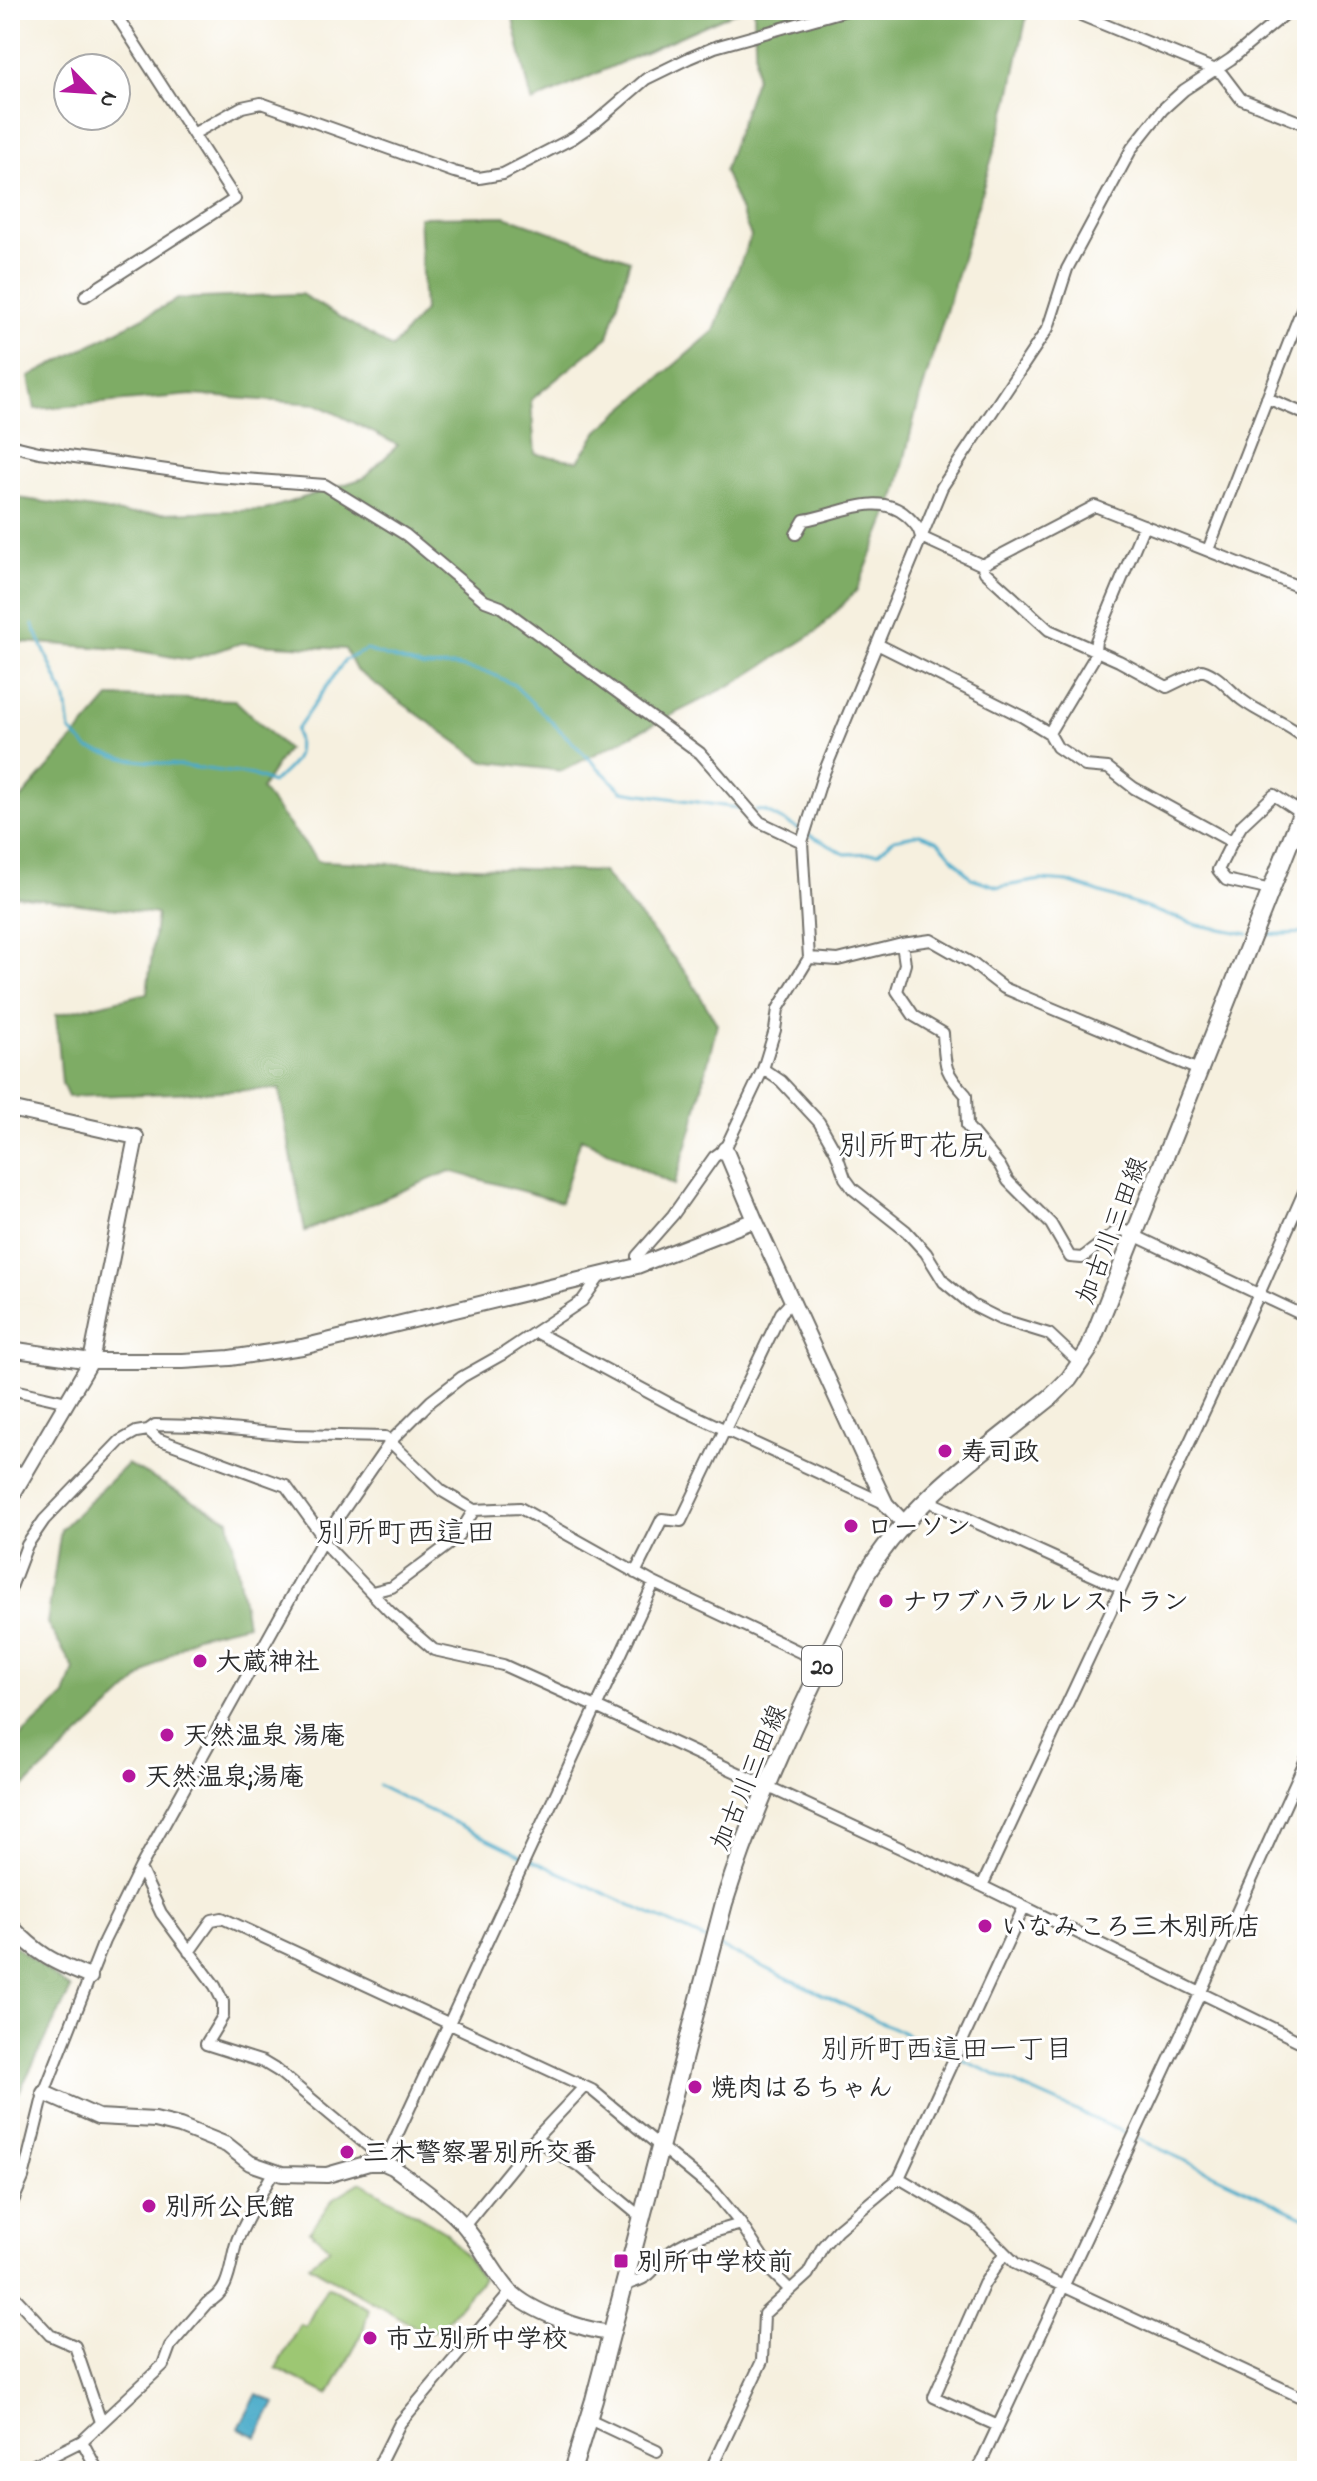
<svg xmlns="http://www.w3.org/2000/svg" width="1317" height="2481" viewBox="0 0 1317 2481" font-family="'Indie Flower','Klee One',sans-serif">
  <rect width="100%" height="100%" fill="#fff"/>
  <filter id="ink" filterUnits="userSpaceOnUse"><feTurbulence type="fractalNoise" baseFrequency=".0125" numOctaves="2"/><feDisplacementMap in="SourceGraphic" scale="16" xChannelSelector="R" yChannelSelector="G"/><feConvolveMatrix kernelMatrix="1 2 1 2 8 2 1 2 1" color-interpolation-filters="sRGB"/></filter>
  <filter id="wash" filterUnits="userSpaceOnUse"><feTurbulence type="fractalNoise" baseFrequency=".006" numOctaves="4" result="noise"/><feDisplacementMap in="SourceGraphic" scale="32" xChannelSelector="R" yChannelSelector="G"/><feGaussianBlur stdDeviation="1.8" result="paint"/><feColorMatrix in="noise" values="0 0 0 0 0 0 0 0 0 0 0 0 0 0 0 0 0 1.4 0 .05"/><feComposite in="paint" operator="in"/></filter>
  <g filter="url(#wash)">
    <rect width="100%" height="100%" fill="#f6f0df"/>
    <path fill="#9dc773" stroke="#64794f" stroke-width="2" d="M361 2182 446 2232 483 2278 441 2328 426 2333 309 2265 330 2248 310 2231 333 2199Z
      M327 2286 369 2309 362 2334 329 2395 276 2368 300 2324 306 2326Z"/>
    <path fill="#7eac65" stroke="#546c48" stroke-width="2" d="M511 10H740L532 102Z
      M754 10H1028L1009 101 915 415 897 492 857 590 816 632 739 681 562 771 483 761 356 670 345 649 241 643 189 660 134 650 10 641V497L128 514 265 510 364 478 398 445 317 404 192 395 35 409 29 377 178 299 301 294 392 348 424 311 419 217 505 216 630 260 608 337 531 400 535 454 578 461 598 431 714 331 751 236 724 171 756 77Z
      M110 697 235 700 287 749 261 789 318 861 603 872 687 974 717 1024 692 1129 674 1185 581 1138 561 1202 450 1171 305 1231 279 1089 68 1097 62 1084 56 1015 147 993 157 914 10 895V799L20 800Z
      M127 1464 229 1520 247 1624 196 1636 155 1665 10 1800V1746L65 1696 74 1669 47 1623 61 1529Z
      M10 1942 71 1989 10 2110Z"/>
    <path fill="#4aabc9" stroke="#3a6b7a" stroke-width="2" d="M257 2394 275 2403 257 2437 239 2428Z"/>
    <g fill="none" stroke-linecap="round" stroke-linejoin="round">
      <path stroke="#4aabc9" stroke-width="3" d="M33 625 66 700 70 731 89 749 128 759 253 775 272 783C293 764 302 760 296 730L345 660 366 650 422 667 455 666 490 673 514 685 622 791 744 809
        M756 810 765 811 845 854 878 853 894 839 920 834 938 841 971 878 999 887 1041 880 1068 882 1198 925 1248 934
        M1260 935 1307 933
        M379 1786 523 1856
        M530 1859 709 1941
        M719 1946 951 2055
        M958 2058 1130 2135
        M1137 2138 1307 2218"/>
    </g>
  </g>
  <g filter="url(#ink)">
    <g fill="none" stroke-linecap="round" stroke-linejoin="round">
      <g stroke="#72706a" stroke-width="14">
        <path id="street" d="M1055 10 1076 13 1213 69 1222 74 1241 99 1307 125
          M193 134 242 107 261 103 454 172 479 178 503 174 573 138 596 122 646 79 689 58 715 47 847 10
          M85 296 235 199 113 10
          M1267 398 1307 415
          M10 445 39 452 217 477 325 485 406 535 485 601 501 607 700 753 760 822 802 842
          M796 534 804 520C838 515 878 490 907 516 914 523 919 527 921 537L982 565 1095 506 1307 590
          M1208 550 1307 296
          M982 565 985 572 1049 630 1119 661 1167 687 1202 670C1219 675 1229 690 1242 700 1263 716 1287 722 1307 740
          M877 644 1023 717 1049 733 1057 747 1085 766 1108 768 1134 788 1232 842 1218 870 1226 880 1271 890
          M1049 733 1094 658 1096 641 1144 525
          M1232 842 1242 825 1274 795 1301 813
          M902 944 931 940 973 964 1004 988 1201 1071
          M809 958 838 960 902 944 905 964 897 991 914 1016 943 1033C945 1066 943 1070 966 1095L967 1126 1000 1166 1008 1181 1051 1224 1070 1257 1082 1258 1117 1231 1123 1230 1307 1317
          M763 1069 781 1081 819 1122 836 1152 845 1178 853 1189 906 1231 926 1253 944 1282 972 1305 1000 1319 1049 1334 1081 1364
          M637 1266V1256L673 1215 714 1157 725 1149 763 1069 775 1030 778 1009 809 958 802 842 823 775 942 487 1048 328 1067 269 1132 148 1163 109 1184 90 1231 59 1290 10
          M536 1332 672 1405 886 1504
          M10 1389 67 1402
          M148 1430 155 1425 197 1426 295 1435 385 1437 442 1491 474 1510 520 1508 654 1583 823 1663
          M10 1470 26 1473
          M927 1497 935 1504 1121 1588
          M635 1573 662 1519 681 1521 781 1313 792 1301
          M10 1590 27 1545 44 1520 120 1441 136 1432 148 1430 158 1439 286 1486 320 1533 322 1541 390 1612 434 1650 503 1665 596 1707 982 1886 1307 2045
          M372 1592 392 1587 456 1539 474 1510
          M140 1868 161 1913 215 1986 223 2002V2016L206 2044 263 2062 278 2071 369 2147 384 2163 654 1583
          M982 1886 1259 1294 1307 1185
          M189 1952 212 1920 222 1918 592 2090 714 2191 741 2224 773 2273 790 2290
          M535 2139 582 2168 642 2218
          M899 2178 975 2223 1016 2264 1307 2400
          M10 2208 23 2178 44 2093 104 1941 140 1868 322 1541 391 1441 431 1401 462 1377 501 1355 582 1301 600 1276
          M464 2226 535 2139 584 2087
          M624 2285C660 2276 650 2266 674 2249 693 2236 719 2231 741 2224
          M10 2292 50 2335 75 2346 101 2422
          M589 2419 657 2451
          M998 2426 934 2397 984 2284 1004 2254
          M82 2441 98 2471
          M22 2471 82 2441 163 2365 170 2346 207 2303C233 2291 229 2260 238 2238 249 2215 261 2193 274 2171
          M376 2471 400 2423 511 2292
          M710 2471 762 2361 764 2314 808 2274 823 2246 837 2230 899 2178 1024 1907
          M977 2471 1200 1994 1307 1757"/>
      </g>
      <g stroke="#72706a" stroke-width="18">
        <path id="secondary" d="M10 1109 136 1137 91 1361 10 1499
          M725 1149 755 1220 865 1460 886 1504 903 1522
          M10 1349 91 1361H183L230 1358 302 1347 637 1266 755 1220
          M10 1925C38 1955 53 1962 90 1977
          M44 2093 98 2117 155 2120 180 2126 227 2145 250 2163 282 2174 327 2175 369 2163H384L393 2167C414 2183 437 2198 456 2217 478 2238 490 2269 510 2291 531 2312 583 2330 611 2333"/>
      </g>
      <g stroke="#72706a" stroke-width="20">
        <path id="primary" d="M572 2471 594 2400 724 1903C760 1788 815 1680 867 1573 914 1498 984 1451 1051 1397L1069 1379 1088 1351 1307 799"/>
      </g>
      <use href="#street" stroke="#fff" stroke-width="10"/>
      <use href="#secondary" stroke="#fff" stroke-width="14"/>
      <use href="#primary" stroke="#fff" stroke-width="16"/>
    </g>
  </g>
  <g fill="#b5179e" stroke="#fff" stroke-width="3">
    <circle cx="945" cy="1451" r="8"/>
    <circle cx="851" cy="1526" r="8"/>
    <circle cx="886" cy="1601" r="8"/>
    <circle cx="200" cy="1661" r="8"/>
    <circle cx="167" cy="1735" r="8"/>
    <circle cx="129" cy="1776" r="8"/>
    <circle cx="985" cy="1926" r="8"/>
    <circle cx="695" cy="2087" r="8"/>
    <circle cx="347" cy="2152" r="8"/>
    <circle cx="149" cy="2206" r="8"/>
    <rect x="613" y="2253" width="16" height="16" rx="4"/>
    <circle cx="370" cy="2338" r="8"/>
  </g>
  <g text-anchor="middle" stroke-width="6" stroke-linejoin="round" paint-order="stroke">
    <rect fill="#fff" stroke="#6b6b6b" stroke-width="2" x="802" y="1646" width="40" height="40" rx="6"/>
    <g font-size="24" font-weight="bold" fill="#2b2b2b">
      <text x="822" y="1674">20</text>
    </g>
    <g font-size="26" fill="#2b2b2b" stroke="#fff">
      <text transform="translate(1111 1230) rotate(-69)" y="9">加古川三田線</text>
      <text transform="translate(748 1777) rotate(-67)" y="9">加古川三田線</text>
    </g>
    <g font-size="26" font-weight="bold" fill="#2b2b2b" stroke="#fff" text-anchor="start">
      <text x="961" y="1460">寿司政</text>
      <text x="867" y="1535">ローソン</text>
      <text x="902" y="1610">ナワブハラルレストラン</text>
      <text x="216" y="1670">大蔵神社</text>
      <text x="183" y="1744">天然温泉 湯庵</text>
      <text x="145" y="1785">天然温泉;湯庵</text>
      <text x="1001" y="1935">いなみころ三木別所店</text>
      <text x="711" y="2096">焼肉はるちゃん</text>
      <text x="363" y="2161">三木警察署別所交番</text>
      <text x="165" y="2215">別所公民館</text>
      <text x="637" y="2270">別所中学校前</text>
      <text x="386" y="2347">市立別所中学校</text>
    </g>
    <g font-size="28" fill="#2b2b2b" stroke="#fff">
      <text x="947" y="2058">別所町西這田一丁目</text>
    </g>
    <g font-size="30" fill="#2b2b2b" stroke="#fff">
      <text x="913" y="1155">別所町花尻</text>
      <text x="406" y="1542">別所町西這田</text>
    </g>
  </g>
  <rect width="1317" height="2481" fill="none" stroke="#fff" stroke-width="40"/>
  <g transform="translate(92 92) rotate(115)"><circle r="38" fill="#ffffff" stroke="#aaaaaa" stroke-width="2"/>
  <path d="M0-6L14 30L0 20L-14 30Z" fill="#b5179e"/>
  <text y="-12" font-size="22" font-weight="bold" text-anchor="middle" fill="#2b2b2b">N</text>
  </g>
</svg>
